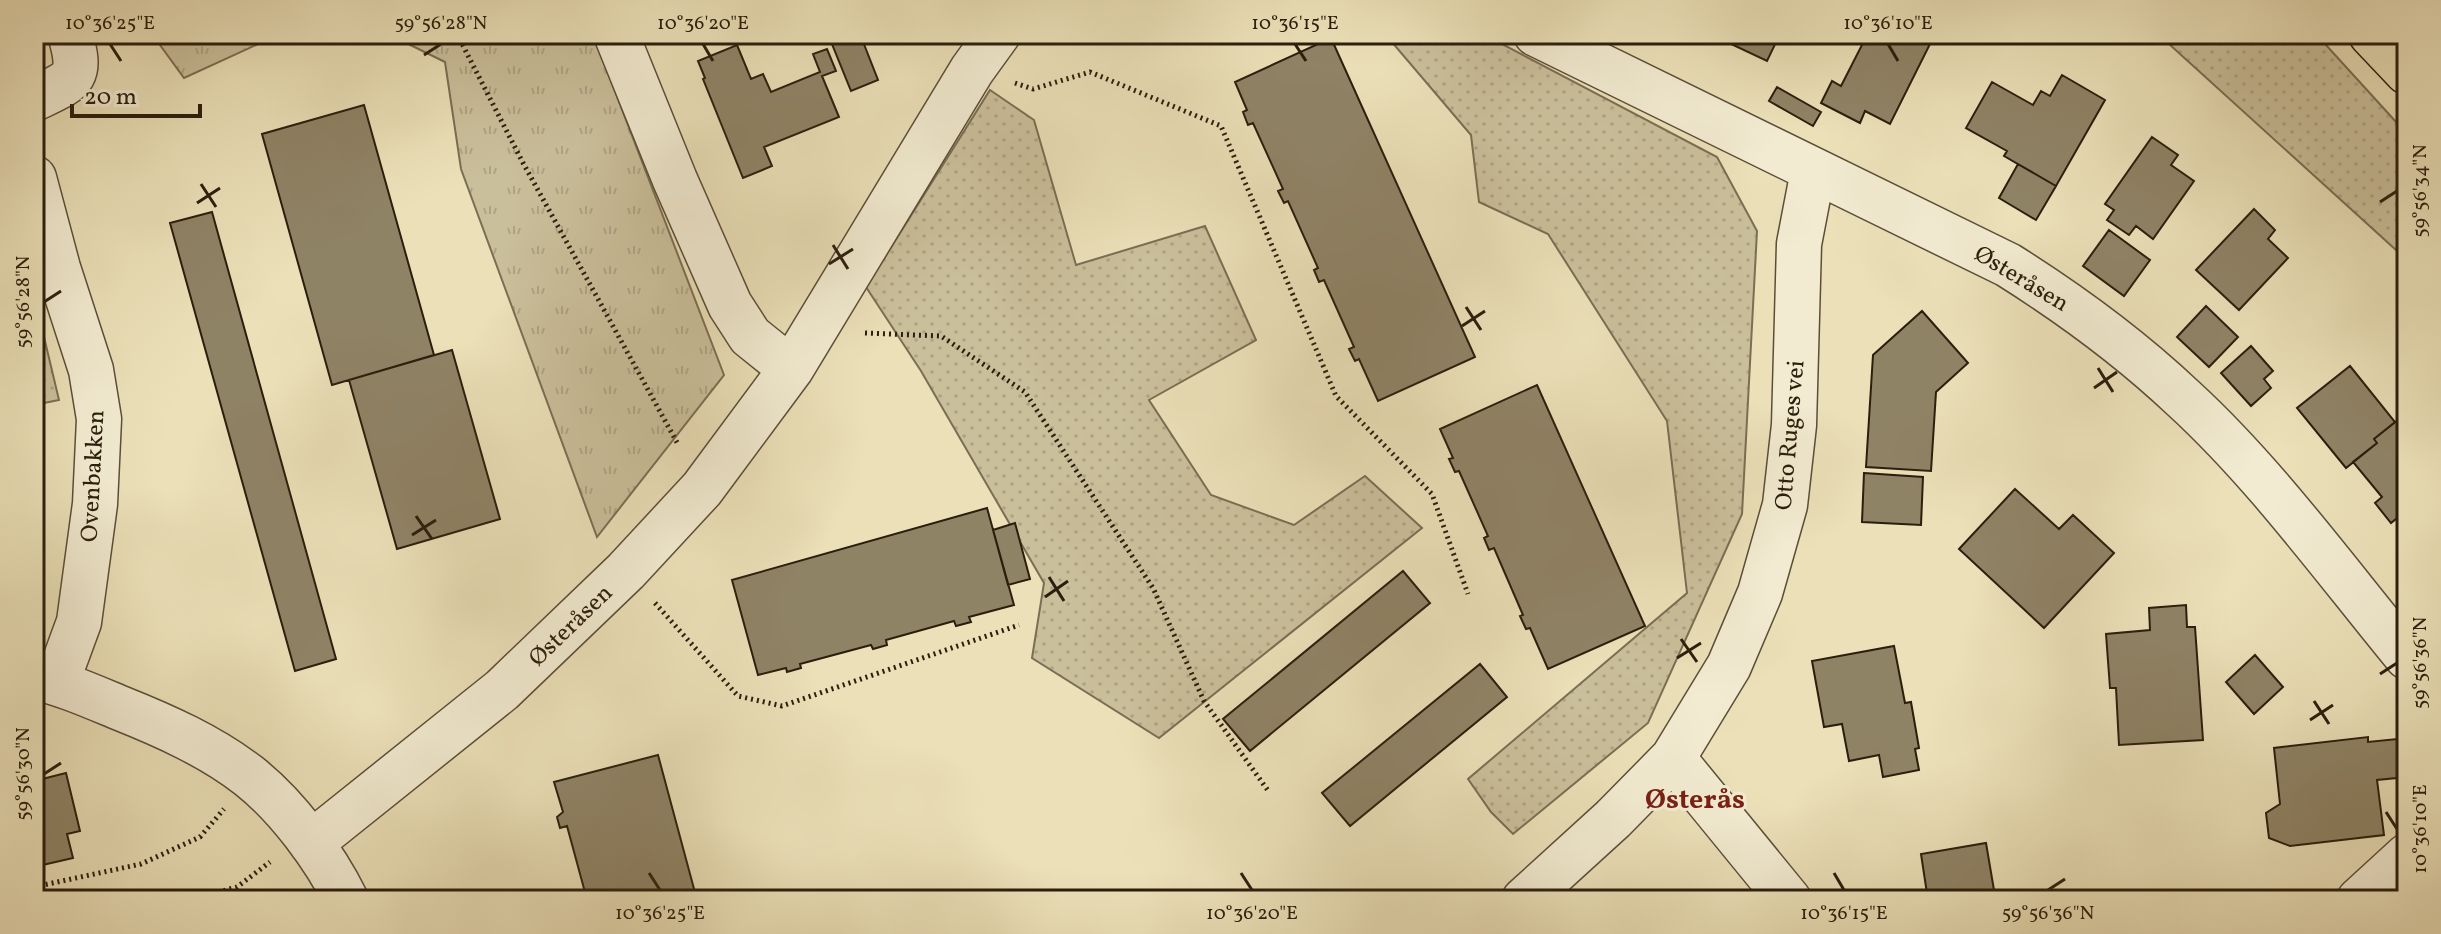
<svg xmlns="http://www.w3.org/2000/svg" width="2441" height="934" viewBox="0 0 2441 934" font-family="Vollkorn,serif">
  <defs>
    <pattern id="grass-dots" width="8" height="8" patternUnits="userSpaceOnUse" patternTransform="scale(2)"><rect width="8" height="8" fill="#cabf9b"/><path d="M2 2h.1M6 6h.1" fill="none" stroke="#aea484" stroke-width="1.8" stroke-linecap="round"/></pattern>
    <pattern id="park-tufts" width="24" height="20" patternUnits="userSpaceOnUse" patternTransform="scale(2)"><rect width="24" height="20" fill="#cabf9b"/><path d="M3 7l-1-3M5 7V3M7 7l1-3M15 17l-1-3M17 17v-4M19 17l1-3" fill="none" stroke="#aea484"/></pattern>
  </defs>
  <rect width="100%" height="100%" fill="#ebe0b8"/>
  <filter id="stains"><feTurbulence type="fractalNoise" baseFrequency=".0025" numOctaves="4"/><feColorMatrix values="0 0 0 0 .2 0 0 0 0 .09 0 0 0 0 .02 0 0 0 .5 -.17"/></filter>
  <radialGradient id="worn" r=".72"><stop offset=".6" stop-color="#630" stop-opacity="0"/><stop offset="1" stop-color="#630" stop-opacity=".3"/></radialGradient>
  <path fill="url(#grass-dots)" stroke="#7a6e54" stroke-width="2" d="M1385 34H1483L1717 157 1757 231 1742 514 1648 723 1513 834 1491 812 1468 779 1687 593 1667 421 1548 234 1479 202 1471 135Z
    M2158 34H2316L2407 134V260Z
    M990 90 1034 120 1076 265 1205 226 1256 340 1149 400 1211 495 1294 525 1365 476 1422 528 1159 738 1032 658 1044 583 921 371 866 287Z
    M34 295 59 400 34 405Z"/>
  <path fill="url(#park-tufts)" stroke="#7a6e54" stroke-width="2" d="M152 34H280L184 78Z
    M388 34H593L724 375 597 537 461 169 445 62Z"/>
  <path fill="#8f8366" stroke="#2b1e0d" stroke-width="2" d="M860 34 878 80 851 91 832 44Z
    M1710 34H1780L1767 61Z
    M1846 34H1935L1890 124 1865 111 1860 123 1821 103 1832 81 1841 86 1863 43Z
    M1331 38 1475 357 1378 401 1359 359 1355 361 1349 349 1354 347 1324 280 1319 282 1314 270 1318 268 1288 201 1284 203 1278 191 1283 189 1253 123 1248 125 1243 112 1247 110 1235 82Z
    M737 45 751 79 763 74 771 92 820 72 813 54 827 49 836 71 822 76 839 117 764 147 772 166 743 178 703 79 705 78 698 61Z
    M2062 75 2105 100 2056 186 2004 156 2007 151 1966 128 1992 82 2033 105 2041 91 2050 96Z
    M1777 87 1821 112 1813 126 1769 101Z
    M364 105 434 355 332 385 262 134Z
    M2152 137 2178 155 2171 165 2194 181 2153 239 2136 226 2129 235 2107 220 2114 210 2105 204Z
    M2018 164 2056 186 2036 220 1999 198Z
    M2254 209 2275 230 2268 239 2288 258 2239 310 2196 270Z
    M212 212 336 659 295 671 170 223Z
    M2109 230 2150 260 2124 296 2083 266Z
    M2206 306 2238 337 2209 367 2177 337Z
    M1922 311 1968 363 1936 392 1931 471 1866 467 1873 355Z
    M2251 346 2273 371 2264 379 2271 388 2251 406 2221 373Z
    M452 350 500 519 397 549 349 380Z
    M2350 366 2395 422 2374 439 2377 443 2346 468 2297 408Z
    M1537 385 1645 626 1548 669 1530 628 1526 629 1520 616 1523 615 1494 548 1489 550 1484 538 1488 536 1459 471 1455 472 1449 459 1453 458 1440 429Z
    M2403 416 2407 422V510L2391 523 2375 503 2382 497 2353 462 2377 443 2374 439Z
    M1864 473 1923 477 1921 525 1862 522Z
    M2015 489 2059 529 2073 515 2114 553 2044 628 1959 549Z
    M987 508 1014 605 969 617 971 622 956 626 954 621 886 640 887 645 873 649 871 645 800 664 801 668 787 672 786 668 758 675 732 580Z
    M1015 523 1030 579 1008 585 993 530Z
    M1403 571 1430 603 1250 751 1223 719Z
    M2186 605 2187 627H2195L2203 740 2119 745 2116 688H2110L2106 634 2150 630 2149 608Z
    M1894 646 1905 703 1911 702 1919 748 1915 749 1919 770 1883 777 1879 755 1849 761 1842 724 1824 727 1812 661Z
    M2255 655 2283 687 2254 714 2226 682Z
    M1480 664 1507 697 1350 826 1322 793Z
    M2368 737V742L2407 738V777L2377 780 2384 835 2290 846 2269 838 2266 813 2280 804 2274 748Z
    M658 755 697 900H580L586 896 567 826 560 828 557 817 563 812 554 782Z
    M66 773 80 831 67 834 73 858 34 867V781Z
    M1986 843 1995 896 2026 891 2028 900H1928L1921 854Z"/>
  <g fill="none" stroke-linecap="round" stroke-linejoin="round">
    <g stroke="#5b4e38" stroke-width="47">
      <path id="minor" d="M616 34 675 180 730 305 750 336 791 369
        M1536 34 2008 265C2070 304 2130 348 2183 398 2265 473 2336 571 2407 657
        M34 99C74 80 83 79 70 34
        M34 178 58 268 91 370 99 419 95 504 79 622 57 682
        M34 677C64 684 91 696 120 708 165 726 210 746 249 776 287 806 325 857 346 900
        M1673 758 1789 900
        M311 843 502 690 626 571 702 489 791 369 972 70 998 34
        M1524 900 1613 819 1673 758 1729 666 1760 593 1785 505 1794 425 1799 244 1813 171
        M2359 900 2407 856"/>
    </g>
    <g stroke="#2b1e0d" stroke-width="47">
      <path id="major" d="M2371 34 2407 72"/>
    </g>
    <path stroke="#2b1e0d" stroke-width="5" stroke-dasharray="2 4" stroke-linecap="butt" d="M457 34 522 161 679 446
      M1015 83 1033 89 1090 72 1221 126 1336 396 1432 494 1468 594
      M865 333 941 336 1025 392 1153 588 1204 701 1269 792
      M655 603 738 696 782 706 1019 625
      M34 887 141 864 200 837 224 809
      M189 900 237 887 270 862"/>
    <use href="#minor" stroke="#f2ebd1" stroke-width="44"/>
    <use href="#major" stroke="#ebe0b8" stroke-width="44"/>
  </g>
  <path fill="none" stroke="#2b1e0d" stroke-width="3" d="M110 44 121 61M703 44 713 61M1295 44 1306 61M1888 44 1898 61M424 55 441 44M201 184 216 207M2380 202 2397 191M197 203 220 188M833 245 848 269M829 264 853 249M44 302 61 291M1466 307 1481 330M1462 326 1485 311M2098 368 2113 392M2094 388 2117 372M416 516 432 539M412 535 436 520M1049 577 1064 601M1045 597 1068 581M1681 639 1697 662M1677 658 1701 643M2380 674 2397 663M2314 701 2329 724M2310 720 2333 705M44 774 61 763M2386 812 2397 829M649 873 660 890M1241 873 1252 890M1834 873 1844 890M2048 890 2065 879"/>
  <g text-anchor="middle" stroke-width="6" stroke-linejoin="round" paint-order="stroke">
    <g font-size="24" fill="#2b1e0d" stroke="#f2ebd1">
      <text transform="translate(2022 278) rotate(31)" y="8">Østeråsen</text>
      <text transform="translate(1789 435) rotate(-85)" y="8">Otto Ruges vei</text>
      <text transform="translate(92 476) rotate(-87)" y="8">Ovenbakken</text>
      <text transform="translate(570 625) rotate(-44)" y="8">Østeråsen</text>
    </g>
    <g font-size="28" font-weight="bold" fill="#7a1f14" stroke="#f2ebd1">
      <text x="1695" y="808">Østerås</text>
    </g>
  </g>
  <rect width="2441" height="934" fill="none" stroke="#ebe0b8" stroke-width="88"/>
  <path d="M72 104v12h128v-12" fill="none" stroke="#2b1e0d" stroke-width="4"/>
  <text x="84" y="104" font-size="24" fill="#2b1e0d" stroke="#f2ebd1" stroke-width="6" paint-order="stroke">20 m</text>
  <rect x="44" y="44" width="2353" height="846" fill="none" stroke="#2b1e0d" stroke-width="3"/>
  <g font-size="20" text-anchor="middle" fill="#2b1e0d">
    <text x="110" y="29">10°36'25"E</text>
    <text x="441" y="29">59°56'28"N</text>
    <text x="703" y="29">10°36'20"E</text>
    <text x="1295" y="29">10°36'15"E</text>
    <text x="1888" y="29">10°36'10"E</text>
    <text transform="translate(2419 191) rotate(-90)" y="7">59°56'34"N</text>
    <text transform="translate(22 302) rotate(-90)" y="7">59°56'28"N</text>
    <text transform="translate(2419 663) rotate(-90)" y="7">59°56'36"N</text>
    <text transform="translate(22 774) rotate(-90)" y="7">59°56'30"N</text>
    <text transform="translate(2419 829) rotate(-90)" y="7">10°36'10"E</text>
    <text x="660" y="919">10°36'25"E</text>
    <text x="1252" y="919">10°36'20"E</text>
    <text x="1844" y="919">10°36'15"E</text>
    <text x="2048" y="919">59°56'36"N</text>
  </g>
  <rect width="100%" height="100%" filter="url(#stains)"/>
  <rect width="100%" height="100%" fill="url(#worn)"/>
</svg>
